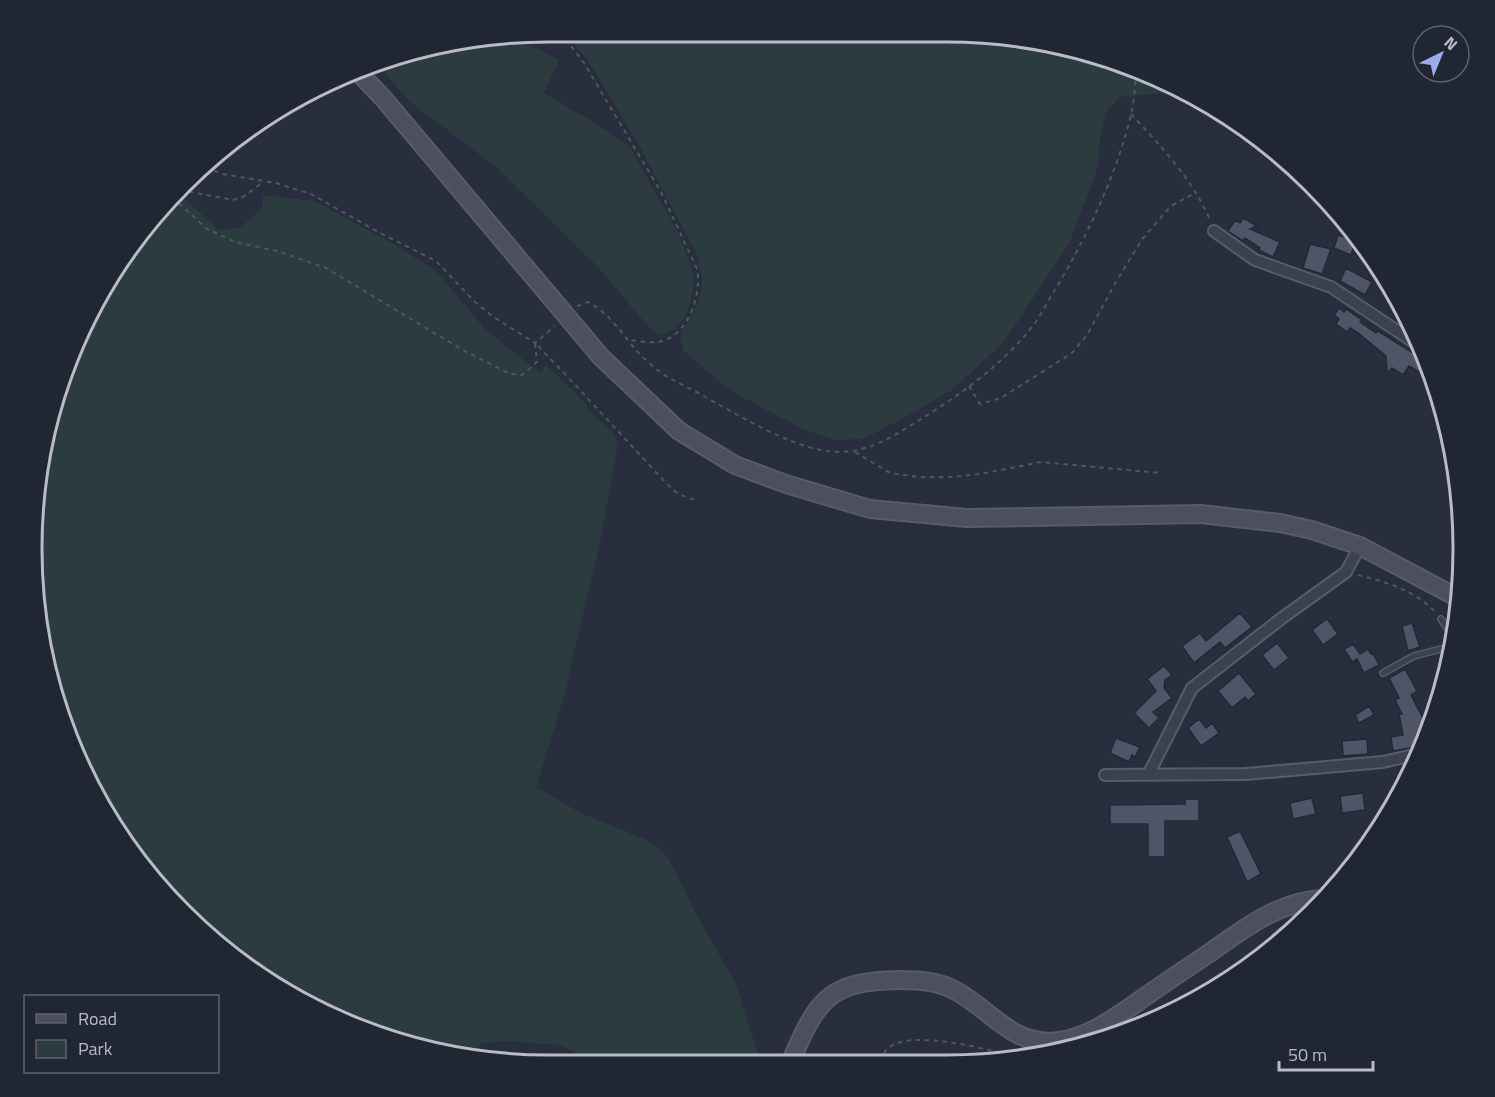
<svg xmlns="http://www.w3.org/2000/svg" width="1495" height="1097" viewBox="0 0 1495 1097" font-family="'Titillium Web',sans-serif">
  <rect width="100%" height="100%" fill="#292e3e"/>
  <path fill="#2c3b40" d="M563 32 980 33 1080 49 1174 92 1120 97 1106 112 1100 139 1098 167 1069 244 1004 342 952 390 902 419 863 439 835 440 805 430 740 396 716 379 684 351 680 335 695 309 701 291 702 278 696 253 640 147 587 59Z
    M513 36 559 60 544 93 608 131 630 147 680 237 695 277 691 302 684 318 675 329 663 335 653 332 597 266 495 166 410 102 378 66 414 49Z
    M177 192 219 230 240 228 262 208 263 195 314 201 392 243 436 271 485 329 540 373 546 365 586 404 588 410 613 432 618 444 601 538 563 700 536 787 579 812 644 839 657 847 669 859 694 910 736 984 761 1063 597 1064 560 1045 506 1041 481 1043 475 1058 414 1048 320 1012 234 958 139 863 71 746 36 616 41 448 85 320 160 207Z"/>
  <path fill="#4f5566" stroke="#232835" stroke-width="1.5" d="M1243 218 1257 226 1250 229 1280 242 1273 257 1259 250 1260 248 1245 238 1243 241 1228 231 1235 220 1240 223Z
    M1338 235 1356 240 1351 255 1334 248Z
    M1310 244 1331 249 1322 274 1303 268Z
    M1346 268 1372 282 1365 295 1340 281Z
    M1339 308 1344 312 1346 309 1362 320 1360 322 1376 333 1378 331 1426 361 1433 380 1409 366 1403 375 1392 368 1387 373 1386 356 1357 332 1350 328 1347 332 1336 324 1339 319 1334 315Z
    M1240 613 1252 627 1225 648 1220 642 1194 663 1182 646 1200 633 1206 641Z
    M1327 619 1338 634 1323 645 1312 630Z
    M1412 623 1420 647 1408 651 1402 626Z
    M1277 643 1289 658 1274 670 1262 655Z
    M1353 644 1360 654 1368 649 1371 654 1373 653 1379 665 1364 673 1357 659 1352 662 1344 649Z
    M1164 666 1172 675 1165 680 1164 688 1172 698 1153 712 1159 718 1149 728 1134 713 1156 691 1147 679Z
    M1405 669 1417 691 1411 695 1429 730 1422 746 1393 751 1391 737 1403 735 1399 714H1402L1395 700 1399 698 1389 678Z
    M1239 673 1256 694 1248 701 1245 697 1232 708 1218 691Z
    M1369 706 1374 715 1359 723 1355 715Z
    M1199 719 1206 728 1212 723 1219 733 1201 746 1188 728Z
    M1116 738 1140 747 1135 757 1132 755 1129 762 1110 753Z
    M1367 739 1368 754 1343 756 1342 741Z
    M1363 793 1365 810 1342 813 1340 796Z
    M1312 798 1316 814 1293 819 1290 803Z
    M1185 799H1199V821H1165V857H1148V824H1110V805L1185 804Z
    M1240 831 1261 874 1247 882 1227 837Z"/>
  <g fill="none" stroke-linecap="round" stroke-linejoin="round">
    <g stroke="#575c68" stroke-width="8">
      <path id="lane" d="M1441 619 1454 638
        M1383 673 1414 656 1452 646"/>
    </g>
    <g stroke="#575c68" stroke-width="14">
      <path id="street" d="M1214 231 1255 260 1331 287 1420 346
        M1105 775 1246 774 1383 762 1418 754
        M1148 775 1192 688 1282 618 1346 572 1360 546"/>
    </g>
    <g stroke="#575c68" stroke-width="20">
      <path id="secondary" d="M360 74 383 98 601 357 679 431 735 465 786 484 870 509 967 518 1201 514 1280 523 1312 530 1360 546 1460 599
        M790 1063C817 1001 827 981 899 980 919 980 938 981 956 991 993 1011 1012 1047 1059 1041 1088 1037 1113 1019 1136 1003 1160 986 1184 970 1208 954 1243 929 1280 900 1325 899"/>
    </g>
    <path stroke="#4b585e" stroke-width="2" stroke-dasharray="4.5 4.5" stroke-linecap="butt" d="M560 32 584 63 661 192 697 269C702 295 688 337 658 342 649 343 638 341 629 340
      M1131 114C1160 145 1193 180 1210 220
      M206 167 222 174 276 183 311 194 380 233 436 261 475 302 492 316 535 343 555 326
      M180 190 233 200 243 197 263 182
      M172 197 207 229 235 242 277 251 326 268 461 349 510 374 522 375 537 362 535 343 566 375 666 483 678 494 698 501
      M577 306 588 302C615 316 626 343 648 362 664 377 679 383 698 393 735 413 771 436 812 448 856 460 885 442 921 419 961 394 1002 365 1032 327 1040 317 1046 304 1053 293 1086 239 1116 176 1131 115 1134 102 1135 88 1136 74
      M969 386 980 404 1001 398 1072 353 1087 335 1117 280 1143 238 1171 206 1195 193
      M855 452 890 473 919 477H951L980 474 1041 462 1160 473
      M1358 575C1386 582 1415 590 1435 612
      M881 1062C886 1017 998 1054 1026 1058"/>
    <use href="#lane" stroke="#3c414e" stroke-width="5"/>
    <use href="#street" stroke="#3c414e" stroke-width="10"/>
    <use href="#secondary" stroke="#4b4f60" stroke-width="16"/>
  </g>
  <path d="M0 0H1495V1097H0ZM548 42H947A506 506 0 0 1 1453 548V549A506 506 0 0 1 947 1055H548A506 506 0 0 1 42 549V548A506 506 0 0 1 548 42Z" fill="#212633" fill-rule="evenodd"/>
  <path fill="none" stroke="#b9bcc8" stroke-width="3" d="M548 42H947A506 506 0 0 1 1453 548V549A506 506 0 0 1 947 1055H548A506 506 0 0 1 42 549V548A506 506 0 0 1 548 42Z"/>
  <rect x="24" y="995" width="195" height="78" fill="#212633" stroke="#5e626f" stroke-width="1.5"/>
  <rect x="36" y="1014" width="30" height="9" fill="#4b4f60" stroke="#5e626f" stroke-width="1.5"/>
  <text x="78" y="1025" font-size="18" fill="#b9bcc8">Road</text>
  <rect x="36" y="1040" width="30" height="18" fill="#2c3b40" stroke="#5e626f" stroke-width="1.5"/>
  <text x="78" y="1055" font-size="18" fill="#b9bcc8">Park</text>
  <g transform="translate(1441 54) rotate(43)"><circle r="28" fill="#212633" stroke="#5e626f" stroke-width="1.5"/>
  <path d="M0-4.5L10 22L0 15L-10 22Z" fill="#9aacec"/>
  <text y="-9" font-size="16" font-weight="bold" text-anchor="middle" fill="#b9bcc8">N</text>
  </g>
  <path d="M1279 1061v9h94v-9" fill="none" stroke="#b9bcc8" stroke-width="3"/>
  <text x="1288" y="1061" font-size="18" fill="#b9bcc8" stroke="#212633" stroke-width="4.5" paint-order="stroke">50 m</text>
</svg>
